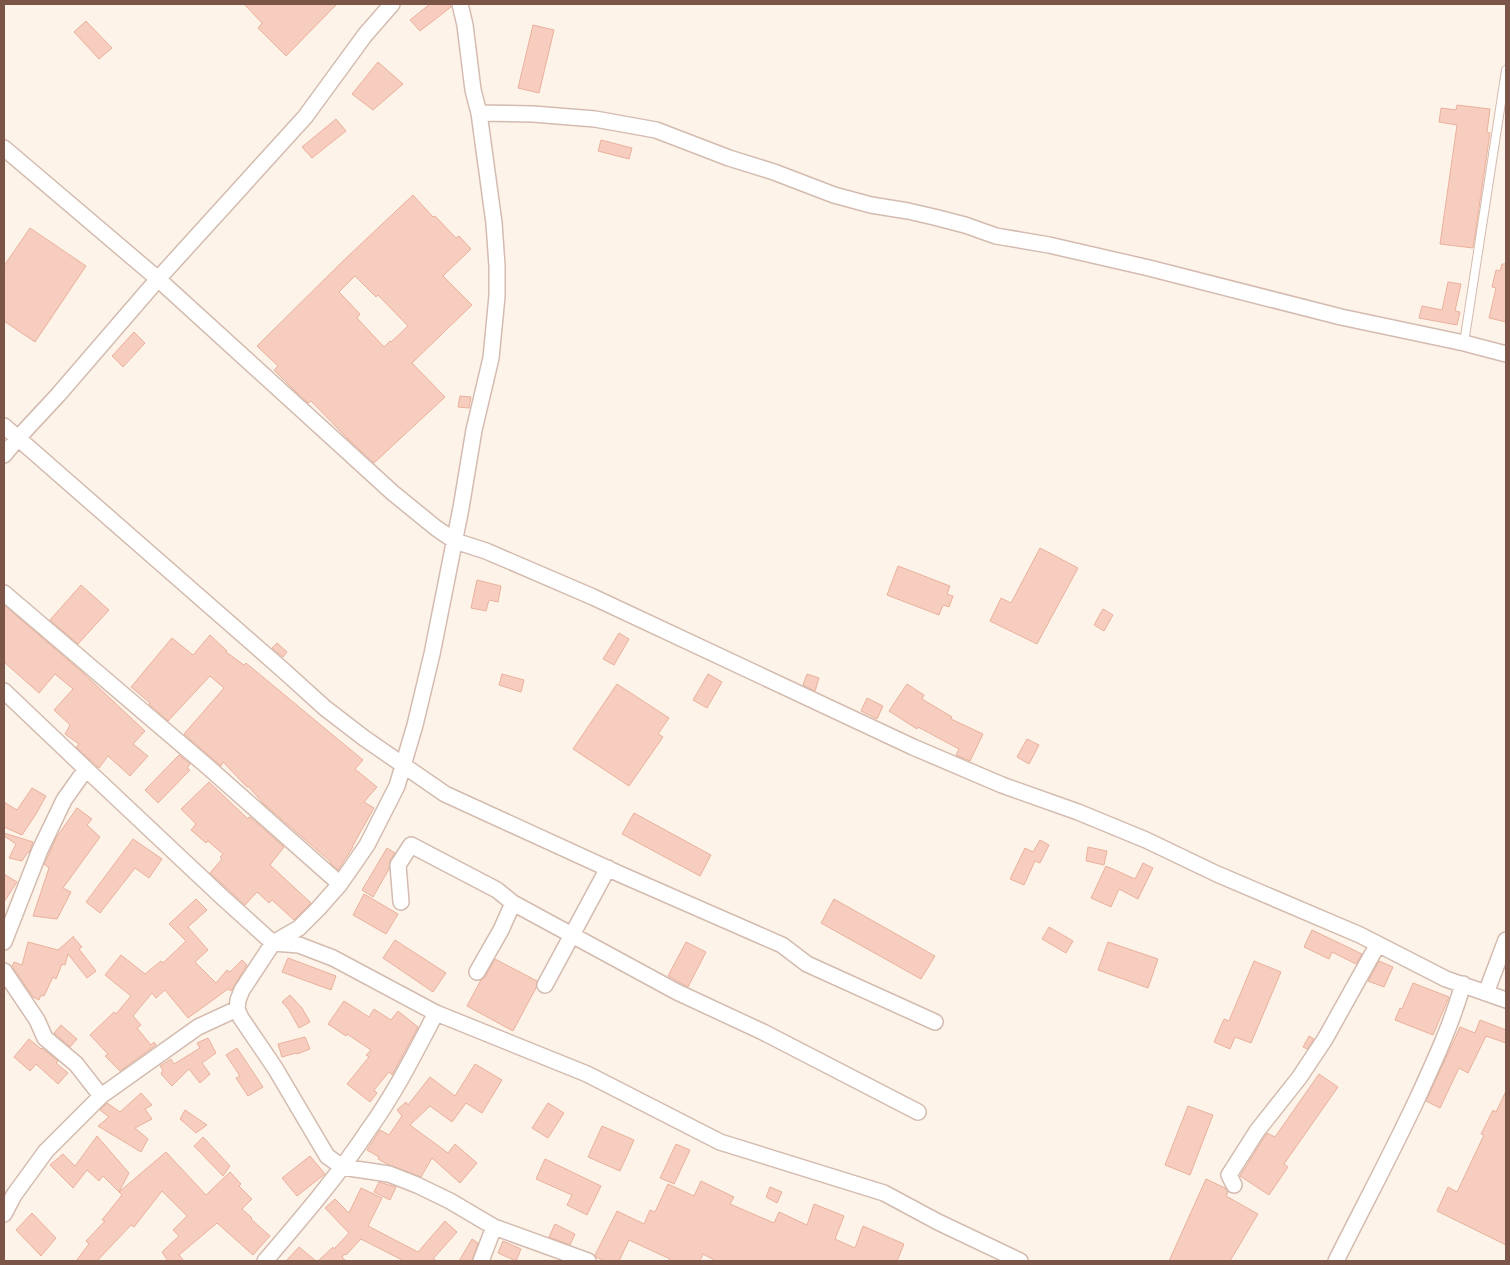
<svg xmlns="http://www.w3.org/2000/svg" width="1510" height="1265" viewBox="0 0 1510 1265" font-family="Arial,sans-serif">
  <rect width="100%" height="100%" fill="#fef3e9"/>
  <path fill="#f6cdbe" stroke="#eab19c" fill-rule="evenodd" d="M244 4H337L286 56 258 28 262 23Z
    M430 4H451V7L420 31 410 20Z
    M86 21 112 48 99 59 74 32Z
    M533 25 554 30 539 93 518 88Z
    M378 62 403 84 373 110 352 94Z
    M1457 105 1490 109 1487 132 1490 133 1473 248 1440 244 1457 125 1439 122 1441 108 1456 110Z
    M336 119 346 131 312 158 302 147Z
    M601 140 632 148 629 159 598 151Z
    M413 195 433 217 435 216 456 238 459 236 471 249 443 276 472 305 412 363 445 397 374 463 347 438 311 401 308 403 295 391 274 370 278 366 257 346 344 260ZM355 276 376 297 378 295 408 326 391 342 390 341 384 347 357 318 360 314 339 292Z
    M30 228 86 266 35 342 4 321V266Z
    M1502 264H1506V322L1489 318 1496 288 1492 287 1496 270 1500 271Z
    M1448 282 1461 284 1455 311 1460 312 1457 325 1419 318 1422 306 1442 310Z
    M134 332 145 343 123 367 112 356Z
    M460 396 471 397 469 408 458 407Z
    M1040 548 1078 568 1037 644 990 621 1001 598 1011 603Z
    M898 566 950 586 947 594 953 596 949 607 943 605 939 615 887 595Z
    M477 580 501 586 498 602 489 600 486 611 471 608Z
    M81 585 109 610 78 644 50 620Z
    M4 605 83 673 145 731 133 744 148 756 130 776 108 756 99 768 76 747 79 744 65 734 70 725 54 710 73 689 55 674 39 693 4 662Z
    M1103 609 1113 615 1104 631 1094 625Z
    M619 633 629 639 614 665 603 659Z
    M210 635 227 651 226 652 244 665 246 663 363 760 355 769 377 787 364 802 374 808 352 847H353L338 870 330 863 331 862 264 804 248 786 247 787 223 762 221 766 184 734 224 688 210 676 168 721 149 704 150 703 131 687 172 638 193 655Z
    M277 643 287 652 283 657 272 648Z
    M502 674 524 680 521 692 499 685Z
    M708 674 722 682 707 708 693 700Z
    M807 674 819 678 815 691 803 685Z
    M617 684 669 718 658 734 663 737 629 786 573 749Z
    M907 684 924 695 922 699 952 717 951 719 983 734 970 761 956 755 959 749 918 727 917 729 889 711Z
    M867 698 883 706 877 719 861 711Z
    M1027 739 1039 745 1029 764 1017 757Z
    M179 755 190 764 187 768 190 770 158 803 145 790Z
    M209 782 248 819 249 817 251 818 284 847 270 865 311 903 294 920 272 900 269 903 257 892 245 905 210 873 222 859 220 857 223 854 208 841 206 843 191 830 196 824 181 809Z
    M32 788 46 796 36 814 22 835 4 827V802L17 810Z
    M77 808 92 819 87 825 100 837 63 888 71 892 57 919 33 916 49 868 44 864 49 854 56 838Z
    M634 813 711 855 700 876 622 834Z
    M4 833 33 842 29 853 28 852 22 861 9 858 16 844 4 836Z
    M133 839 162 859 149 878 135 868 100 913 86 902Z
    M1040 840 1049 845 1040 863 1035 861 1024 885 1010 879 1025 848 1033 852Z
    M1088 847 1107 851 1104 865 1086 861Z
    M387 848 395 853 390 860 389 869 373 897 362 890Z
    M1143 863 1153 868 1138 899 1119 889 1111 907 1091 898 1106 866 1135 879Z
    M4 874 17 882 4 902Z
    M364 894 398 914 386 934 353 915Z
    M196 899 207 910 188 927 208 950 195 962 216 983 227 970 230 972 242 960 247 965 231 991 228 989 188 1018 165 990 156 998 152 993 133 1016 141 1025 137 1028 151 1045 154 1042 156 1045 120 1071 105 1056 108 1054 90 1035 114 1012 116 1014 131 996 105 975 121 955 145 974 161 961 163 963 186 941 169 924Z
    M834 899 935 956 921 979 821 923Z
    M1049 927 1073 941 1066 953 1042 939Z
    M1312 930 1362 954 1356 964 1332 952 1329 959 1304 947Z
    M74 936 73 937 82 947 79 949 96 971 87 978 68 954 65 965 62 964 56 979 53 977 44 996 41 995 39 1000 33 997 12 966 14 962 22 965 28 942 58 950Z
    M395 940 446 973 433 992 383 958Z
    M686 942 706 952 688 987 668 976Z
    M1108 942 1158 959 1148 988 1098 970Z
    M288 958 336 976 331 990 282 972Z
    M495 959 537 981 536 988 513 1031 467 1006 481 980 485 977Z
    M1254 961 1281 972 1251 1043 1235 1037 1230 1049 1214 1042 1224 1019 1229 1021Z
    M1379 961 1393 967 1384 987 1368 981Z
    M1413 983 1449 997 1433 1035 1395 1020 1400 1008 1402 1009Z
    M290 995 302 1008 310 1022 299 1028 289 1010 282 1002Z
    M344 1001 369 1017 374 1009 391 1020 398 1011 418 1027 392 1075 389 1072 374 1090 377 1093 370 1102 347 1084 369 1057 366 1055 371 1050 347 1034 346 1036 328 1024Z
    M1480 1020 1506 1030V1043L1486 1036 1468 1073 1459 1068 1440 1108 1426 1101 1460 1027 1475 1033Z
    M61 1025 77 1039 70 1047 54 1033Z
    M1309 1036 1314 1039 1307 1049 1303 1047Z
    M305 1037 310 1049 297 1054 296 1053 282 1057 278 1044Z
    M208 1038 216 1053 202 1063 210 1074 200 1083 189 1069 172 1086 161 1074 163 1070 160 1066 171 1059 174 1064 200 1048 197 1043Z
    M29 1039 41 1049 42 1048 58 1061 56 1063 68 1073 58 1084 36 1064 30 1071 14 1057Z
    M237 1048 263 1087 248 1096 236 1078 240 1076 226 1055Z
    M475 1064 502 1080 482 1113 466 1103 452 1122 430 1106 410 1125 448 1153 455 1144 477 1163 460 1183 432 1158 421 1177 387 1164 378 1159 379 1157 367 1150 380 1130 389 1135 402 1116 397 1110 406 1102 408 1105 430 1077 455 1096Z
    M1319 1074 1338 1087 1284 1164 1288 1167 1269 1195 1240 1176 1265 1136 1267 1133 1275 1137Z
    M1506 1091V1245L1437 1211 1448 1187 1457 1192 1484 1135 1481 1134 1493 1110 1496 1112Z
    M141 1093 152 1105 145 1109 152 1119 135 1128 148 1139 141 1152 98 1126 109 1117 100 1110 107 1103 120 1112Z
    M548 1103 564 1113 548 1138 532 1128Z
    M1188 1106 1213 1115 1190 1175 1165 1165Z
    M185 1110 207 1125 196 1133 180 1119Z
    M602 1126 634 1140 620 1171 588 1157Z
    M97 1136 129 1173 119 1192 103 1176 99 1181 87 1170 73 1188 50 1165 63 1154 75 1166Z
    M203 1137 230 1166 223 1176 194 1146Z
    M676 1144 690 1150 674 1184 660 1178Z
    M166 1152 206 1195 230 1172 241 1184 239 1186 252 1199 242 1209 252 1218 251 1219 270 1236 253 1255 217 1223 179 1255 184 1261H168L162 1252 179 1236 173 1230 187 1216 162 1191 134 1227 131 1225 97 1261H76L89 1244 86 1241 105 1221 102 1220 122 1195 119 1192Z
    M310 1156 325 1174 297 1196 282 1178Z
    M545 1159 601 1186 587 1215 567 1205 572 1195 536 1179Z
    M1206 1179 1225 1188 1228 1192 1226 1196 1258 1214 1230 1261H1169Z
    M701 1181 734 1197 730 1204 774 1223 779 1212 807 1225 814 1204 844 1216 835 1239 855 1248 863 1226 904 1244 897 1261H716L703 1254 700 1261H669L670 1259 629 1240 619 1261H605L596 1257 595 1255 617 1211 644 1224 650 1210 655 1212 668 1184 694 1196Z
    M379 1182 396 1187 390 1200 374 1192Z
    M770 1187 782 1192 777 1203 766 1197Z
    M361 1188 382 1198 368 1226 418 1252 445 1221 457 1232 433 1259 437 1261H404L361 1239 346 1255 345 1254 342 1257 346 1261H318L333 1247 334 1249 349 1233 325 1208 335 1199 349 1213Z
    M32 1213 56 1238 41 1256 16 1230Z
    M555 1224 575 1234 570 1245 549 1237Z
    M472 1239 478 1243 472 1261H459Z
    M503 1241 521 1249 516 1261 498 1253Z
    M299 1247 316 1261H286Z"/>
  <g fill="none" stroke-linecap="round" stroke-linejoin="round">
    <g stroke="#d4bbaf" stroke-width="10">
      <path id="lane" d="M1464 343 1506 70"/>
    </g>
    <g stroke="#d4bbaf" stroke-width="18">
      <path id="street" d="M460 4 465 25 473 90 479 113 494 223 497 266V296L491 358 474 430 461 508 432 654 415 725 397 786 367 845 340 884 318 909 299 928 273 943 242 990 238 1000 237 1009 241 1018 275 1068 327 1156 342 1167 389 1174 417 1185 450 1201 494 1227 588 1261
        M479 113 533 114 595 119 656 130 729 158 774 172 834 195 871 205 908 211 934 217 965 225 996 236 1049 245 1149 268 1341 317 1464 343 1506 354
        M4 148 158 279 393 493 436 528 455 541 486 551 593 597 913 747 1002 785 1078 812 1146 840 1217 874 1360 935 1446 979 1506 1000
        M4 426 283 670 325 708 364 738 445 794 622 875 782 945 807 964 935 1022
        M4 455 18 438 58 395 158 279 305 117 365 35 392 4
        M4 593 208 767 340 884
        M4 691 86 769 64 800 40 850 4 942
        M86 769 222 897 273 943 299 945 333 958 436 1013 587 1074 720 1142 884 1193 938 1222 1020 1261
        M401 902 398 865 411 845 497 890 513 903 677 992 763 1032 918 1112
        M4 971 37 1020 45 1038 76 1064 101 1096
        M477 972 501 930 513 903
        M545 985 608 868
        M1486 993 1506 940
        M1234 1185 1229 1175 1257 1131 1299 1078 1325 1039 1378 944
        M4 1214 14 1195 46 1151 101 1096 198 1027 237 1009
        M265 1261C301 1219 338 1176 369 1129 395 1093 415 1053 436 1013
        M481 1261 494 1227
        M1336 1261C1363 1207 1392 1153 1418 1097 1435 1060 1452 1023 1463 984"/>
    </g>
    <use href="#lane" stroke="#fff" stroke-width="8"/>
    <use href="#street" stroke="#fff" stroke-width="15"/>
  </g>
  <rect width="1510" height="1265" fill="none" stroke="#7c5549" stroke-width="10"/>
</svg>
